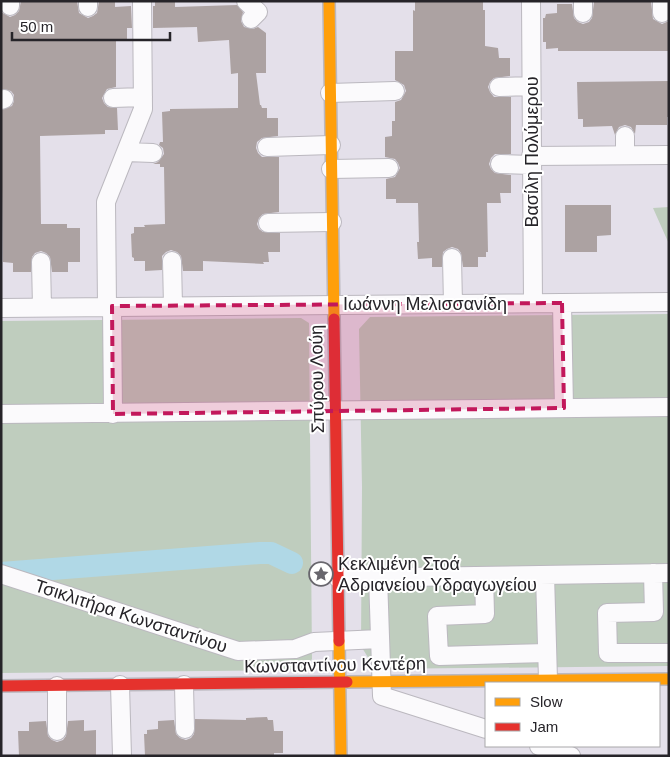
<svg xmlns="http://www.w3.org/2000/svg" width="670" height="757" viewBox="0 0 670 757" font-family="Helvetica,sans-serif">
  <rect width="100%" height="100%" fill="#e4e0ea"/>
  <path fill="#bfcdbe" d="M669 207V244L653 208Z
    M669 314V666L375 669 361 646 362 487 359 329 370 317Z
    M301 318 309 323 312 659 304 670 1 673V321Z"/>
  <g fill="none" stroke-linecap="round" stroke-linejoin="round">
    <path stroke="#b0d8e6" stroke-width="22" d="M1 573 260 553H271L292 563"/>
  </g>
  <path fill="#aca2a2" d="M21 1H77L79 13 88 18 93 16 97 13 99 1H115V7L131 6 132 28H127V41H116V87L107 89 102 98 104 103 108 107 117 108 118 130H105V134L40 136 41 224H67V228H80V262H68V272H52L50 257 46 253 41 251 35 253 32 257 31 272H13V263L3 262 1 110 12 106 14 101V95L11 91 1 89V12L10 17 15 15 19 11Z
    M155 1H175V7L237 5 243 12 241 21 244 27 253 29 258 27 266 33V73H256L260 105H261L262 108H267V118H278V136L262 138 257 142 256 148 258 153 262 157H279V212L263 214 259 218 257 224 259 229 263 232 280 233V252H268L269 262H263L264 264 203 261V271H183L181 256 177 252 171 250 166 252 162 256V270L145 271V261H134V258L132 257 131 234 134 233V227H145L144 225 165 224 164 167H160V164H153L158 162 164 154 163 148 159 145 160 142H163L162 112 170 111V109L238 108V73L231 74 229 40 198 42 197 27 153 28V6H155Z
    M415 1H483V10H485V46L498 48 499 58H510V76L494 78 490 82 488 87 490 92 494 97H511V154H495L491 158 489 164 491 169 495 173 511 175V193H500L501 203H487L488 252H486V257H478V267H463L461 253 458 249 452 247 447 249 443 252 442 267H432V258L418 259 417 242H419L418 203H396V199H386V179L395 177 400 168 398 163 395 159 385 157V137L392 136V121H395V102L401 100 406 91 404 85 395 80V51H413V10L415 11Z
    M651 1 653 19 662 24 669 21V51H558V48L546 49V42H543V18H545L546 14 557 13V4H572L574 18 578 22 583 24 589 22 592 18 594 2Z
    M669 81V117H667V125H636L635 134 631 127 625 125 619 127 615 135 612 126 583 127V119H578L577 82Z
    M565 205H611V235L597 236V252H565Z
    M267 717 268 720H273L274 731H283V753H274V756H145L144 734H147V730L158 729V721L174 720 176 734 180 738 186 740 191 738 194 734 195 719 246 720V718Z
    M84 720V731L96 730V756H19L18 731H29V722L46 721 48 736 52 740 57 742 63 740 66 736 68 721Z"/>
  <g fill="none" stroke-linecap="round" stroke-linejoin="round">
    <g stroke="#bbb8bf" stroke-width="20">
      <path id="street" d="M10 1V6
        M88 1V7
        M246 1 258 12 251 19
        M531 1 533 303
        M583 1V13
        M662 1V13
        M499 87 531 86
        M330 93 395 91
        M113 98 143 97
        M1 100 4 99
        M625 136V155
        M267 147 331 145
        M126 152 153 153
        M531 156 669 155
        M500 164 531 165
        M331 169 389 168
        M268 223 332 222
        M452 258 453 304
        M172 261 173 306
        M41 262 42 307
        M562 303 564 408
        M107 306 106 202 143 109 142 1
        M112 306 113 414
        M1 308 669 302
        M1 414 669 407
        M653 573 654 612 607 613 608 653H669
        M1 574 238 651 295 649 314 642 380 639
        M545 575 548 680
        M484 576 485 614 437 616 439 656 547 653
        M378 577 382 696 486 729
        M338 578 669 573
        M120 685 122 756
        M184 685 185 729
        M57 686V731
        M539 746 571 756"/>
    </g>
    <g stroke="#bbb8bf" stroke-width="14">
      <path id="slow" d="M329 1 334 319
        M339 641 341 756
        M347 682 669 679"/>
    </g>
    <g stroke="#bbb8bf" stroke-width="14">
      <path id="jam" d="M334 319 339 641
        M1 686 347 682"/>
    </g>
    <use href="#street" stroke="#fbfafc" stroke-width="18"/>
    <use href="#slow" stroke="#ff9f0a" stroke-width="11"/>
    <use href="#jam" stroke="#e5322d" stroke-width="11"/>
  </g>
  <path fill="#c2185b" fill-opacity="0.2" stroke="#c2185b" stroke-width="4" stroke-dasharray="10 6" stroke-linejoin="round" d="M562 303 564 408 113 414 112 306Z"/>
  <defs>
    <g id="sight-ring" transform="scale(1.25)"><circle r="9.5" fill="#fff" stroke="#68666d" stroke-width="1.5"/><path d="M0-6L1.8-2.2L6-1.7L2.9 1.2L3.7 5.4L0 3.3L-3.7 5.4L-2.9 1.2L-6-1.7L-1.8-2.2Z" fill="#68666d"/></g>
  </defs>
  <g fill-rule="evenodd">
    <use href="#sight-ring" x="321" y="574"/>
  </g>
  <g text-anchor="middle" stroke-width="4" stroke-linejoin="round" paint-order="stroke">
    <g font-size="18" fill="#262429" stroke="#fff">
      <text transform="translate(532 152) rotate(-90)" y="6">Βασίλη Πολύμερου</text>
      <text x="425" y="310">Ιωάννη Μελισσανίδη</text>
      <text transform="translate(317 379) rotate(-91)" y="6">Σπύρου Λούη</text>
      <text transform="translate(131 616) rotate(18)" y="6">Τσικλιτήρα Κωνσταντίνου</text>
      <text transform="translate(335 665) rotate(-1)" y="6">Κωνσταντίνου Κεντέρη</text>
    </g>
    <g font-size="18" fill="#262429" stroke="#fff" text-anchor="start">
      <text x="338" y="570">Κεκλιμένη Στοά<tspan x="338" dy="21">Αδριανείου Υδραγωγείου</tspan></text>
    </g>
  </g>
  <rect width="670" height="757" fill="none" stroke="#262429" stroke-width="5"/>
  <rect x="485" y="682" width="175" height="65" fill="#ffffff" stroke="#a8a7a9"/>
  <rect x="495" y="698" width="25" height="8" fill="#ff9f0a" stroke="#a8a7a9"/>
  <text x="530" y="707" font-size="15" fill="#262429">Slow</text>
  <rect x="495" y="723" width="25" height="8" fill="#e5322d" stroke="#a8a7a9"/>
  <text x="530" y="732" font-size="15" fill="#262429">Jam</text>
  <path d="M12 32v8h158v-8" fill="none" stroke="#262429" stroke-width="2.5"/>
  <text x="20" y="32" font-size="15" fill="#262429" stroke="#ffffff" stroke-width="4" paint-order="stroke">50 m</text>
</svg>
